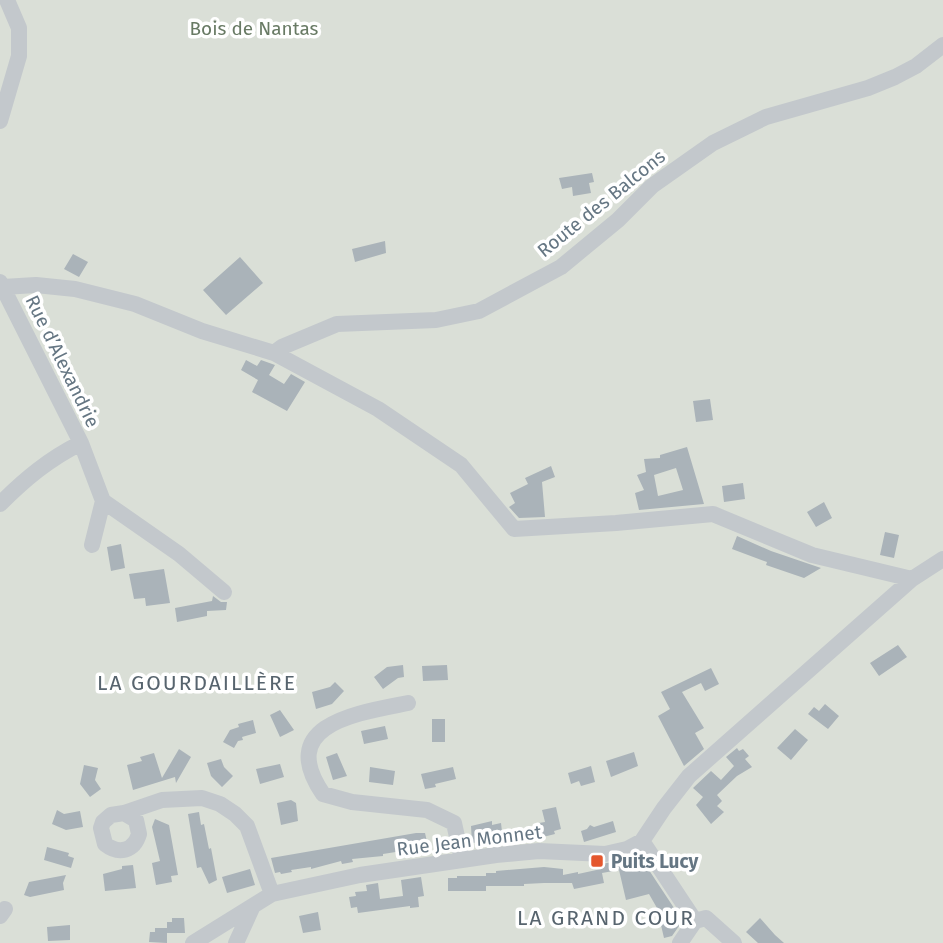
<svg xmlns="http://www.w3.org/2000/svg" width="943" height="943" viewBox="0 0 943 943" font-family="'Fira Sans',sans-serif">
  <rect width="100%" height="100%" fill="#fafaf8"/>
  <path fill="#dadfd7" d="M0 0H943V943H0Z"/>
  <path fill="#aab3b9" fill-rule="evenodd" d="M592 173 594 182 589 183 591 193 573 196 572 187 562 189 559 178Z
    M385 241 386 253 355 262 352 249Z
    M73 254 88 262 79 277 64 269Z
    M240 257 263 283 226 315 203 290Z
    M246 360 257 366 261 360 275 365 269 375 284 384 291 374 305 382 287 411 252 392 258 380 241 370Z
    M710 399 713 420 696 422 693 401Z
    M687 447 704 504 639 510 635 493 644 490 637 475 646 472 644 459 660 458V455ZM676 468 683 490 658 496 654 475Z
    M551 466 555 477 542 482 545 517 519 518 509 507 515 503 510 493 528 484 525 478Z
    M743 483 745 499 724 502 722 486Z
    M824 502 832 518 816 527 807 512Z
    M885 532 899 535 894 558 880 555Z
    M737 536 771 551 821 568 804 578 766 565 767 562 732 549Z
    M121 544 125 568 111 571 107 547Z
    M164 569 170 603 146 606 145 598 134 599 129 574Z
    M213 596 221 602H227L226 610 207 611V616L177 622 175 608 212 601Z
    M898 645 907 657 879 676 870 663Z
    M403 665 404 677 398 678 383 689 374 677 387 667Z
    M447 665 448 680 423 681 422 666Z
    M711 668 719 684 705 691 701 683 682 692 704 728 695 733 704 749 684 766 658 716 670 709 661 692Z
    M335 682 344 691 332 704 316 709 312 692 330 687Z
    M825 704 839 716 828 729 808 714 814 707 819 711Z
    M280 710 294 730 280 737 270 715Z
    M432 719H445V742H432Z
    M253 720 256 733 242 737 243 740 238 741 234 748 223 742 230 730 239 727 238 724Z
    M385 726 388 739 364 744 361 731Z
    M795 729 808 740 791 760 777 748Z
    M737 748 739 751 743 749 749 756 745 759 752 767 737 776 717 795 722 801 717 806 724 812 711 824 696 805 703 797 693 788 711 771 721 780 734 766 726 757Z
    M179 749 191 757 176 783 175 777 133 790 127 765 142 761 140 757 154 753 162 778Z
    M634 752 638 766 611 777 606 761Z
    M337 753 347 776 333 780 326 757Z
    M221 759 224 767 233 776 222 787 211 776 207 763Z
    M280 764 284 777 260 784 256 769Z
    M84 765 98 768 95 780 101 789 90 797 80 784Z
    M591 766 595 782 581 786 579 781 571 784 568 773Z
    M370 767 395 771 393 785 369 782Z
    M453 767 456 779 435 784 436 787 425 789 421 774Z
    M291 800 296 803 298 821 281 825 277 803Z
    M556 807 561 829 554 831 555 834 543 837 539 823 545 822 542 810Z
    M57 810 64 814 80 811 83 827 66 830 52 824Z
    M199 812 201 825 204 824 209 849 211 848 217 880 209 884 201 867 197 868 188 814Z
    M155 819 169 825 178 875 171 876 172 882 156 885 152 863 160 861 152 827Z
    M492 821V825L501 823 503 840 472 843 471 826Z
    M613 821 616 832 584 842 581 831 587 829 590 825 594 827Z
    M416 833H425L428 846 403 853 402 851 383 854V856L352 859 353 862 342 864 341 861 311 869V867L291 870 292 872 281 874 280 872 275 873 271 858Z
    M47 847 69 853 68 856 74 858 71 868 44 860Z
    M641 858 674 908 679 926 672 936 664 938 657 908 649 894 626 900 619 870 602 873 604 883 574 889 572 883H544L524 884V886H486V891H448V878H457V876H486V873H496V871L544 867 563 869V875L578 872V874L601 869 600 864Z
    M133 865 136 888 105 891 103 874 122 869V866Z
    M250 869 255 885 227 893 222 877Z
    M66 875 63 883 64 890 30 897 24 895 29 882Z
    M421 877 424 896 418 897 419 907 410 908V906L358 913 357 907 351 908 349 897 356 896 355 892 367 891 366 885 378 883 380 899 403 896 401 880Z
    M318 912 321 930 303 933 299 916Z
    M172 918H184L185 933H167V930V943L149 942 150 932H155V928H167V922H172Z
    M760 918 775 935 784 943H758L746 932Z
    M70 925V940L48 941 47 927Z"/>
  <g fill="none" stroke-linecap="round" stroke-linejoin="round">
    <path stroke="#c3c8cc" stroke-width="16" d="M0 121 19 56V28L7 0
      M0 282 81 443 103 501 92 545
      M3 287 36 285 75 289 135 304 202 331 274 353 378 409 461 465 514 529 616 523 713 514 812 555 912 579
      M274 353 282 347 337 324 436 320 479 311 561 267 618 220 652 186 713 143 766 117 868 88 895 77 916 66 943 45
      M103 501 179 554 224 592
      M0 504C25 479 49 459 81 443
      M408 703C358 713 275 724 323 794L352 802 427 810 454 823 462 860
      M124 813 136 820 139 834C134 851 119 855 105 844L101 828 103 822 111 815 124 813 162 800 202 798 220 804 235 814 247 826 272 894
      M642 841 695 921
      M0 916 5 909
      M695 921 706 918 734 943
      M193 943 272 894 360 875 496 855 539 851 605 854 627 849 642 841 664 808 689 776 912 579 943 559
      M236 943 252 908
      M680 943 695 921"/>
  </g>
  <rect fill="#e4572e" stroke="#fff" stroke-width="2.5" x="590" y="854" width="14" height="14" rx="3.5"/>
  <g text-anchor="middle" stroke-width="7" stroke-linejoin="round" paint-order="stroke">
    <g font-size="19" fill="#687a64" stroke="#fff">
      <text x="254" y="35">Bois de Nantas</text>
    </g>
    <g font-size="19" fill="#657683" stroke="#fff">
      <text transform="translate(601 203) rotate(-39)" y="7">Route des Balcons</text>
      <text transform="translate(63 361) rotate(64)" y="7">Rue d’Alexandrie</text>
      <text transform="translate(469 840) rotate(-7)" y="7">Rue Jean Monnet</text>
    </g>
    <g font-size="19" font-weight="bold" fill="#657683" stroke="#fff" text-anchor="start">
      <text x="611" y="868">Puits Lucy</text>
    </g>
    <g font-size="21" letter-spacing="2" fill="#57646e" stroke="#fff">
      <text x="197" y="690">LA GOURDAILLÈRE</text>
      <text x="606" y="925">LA GRAND COUR</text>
    </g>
  </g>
</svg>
